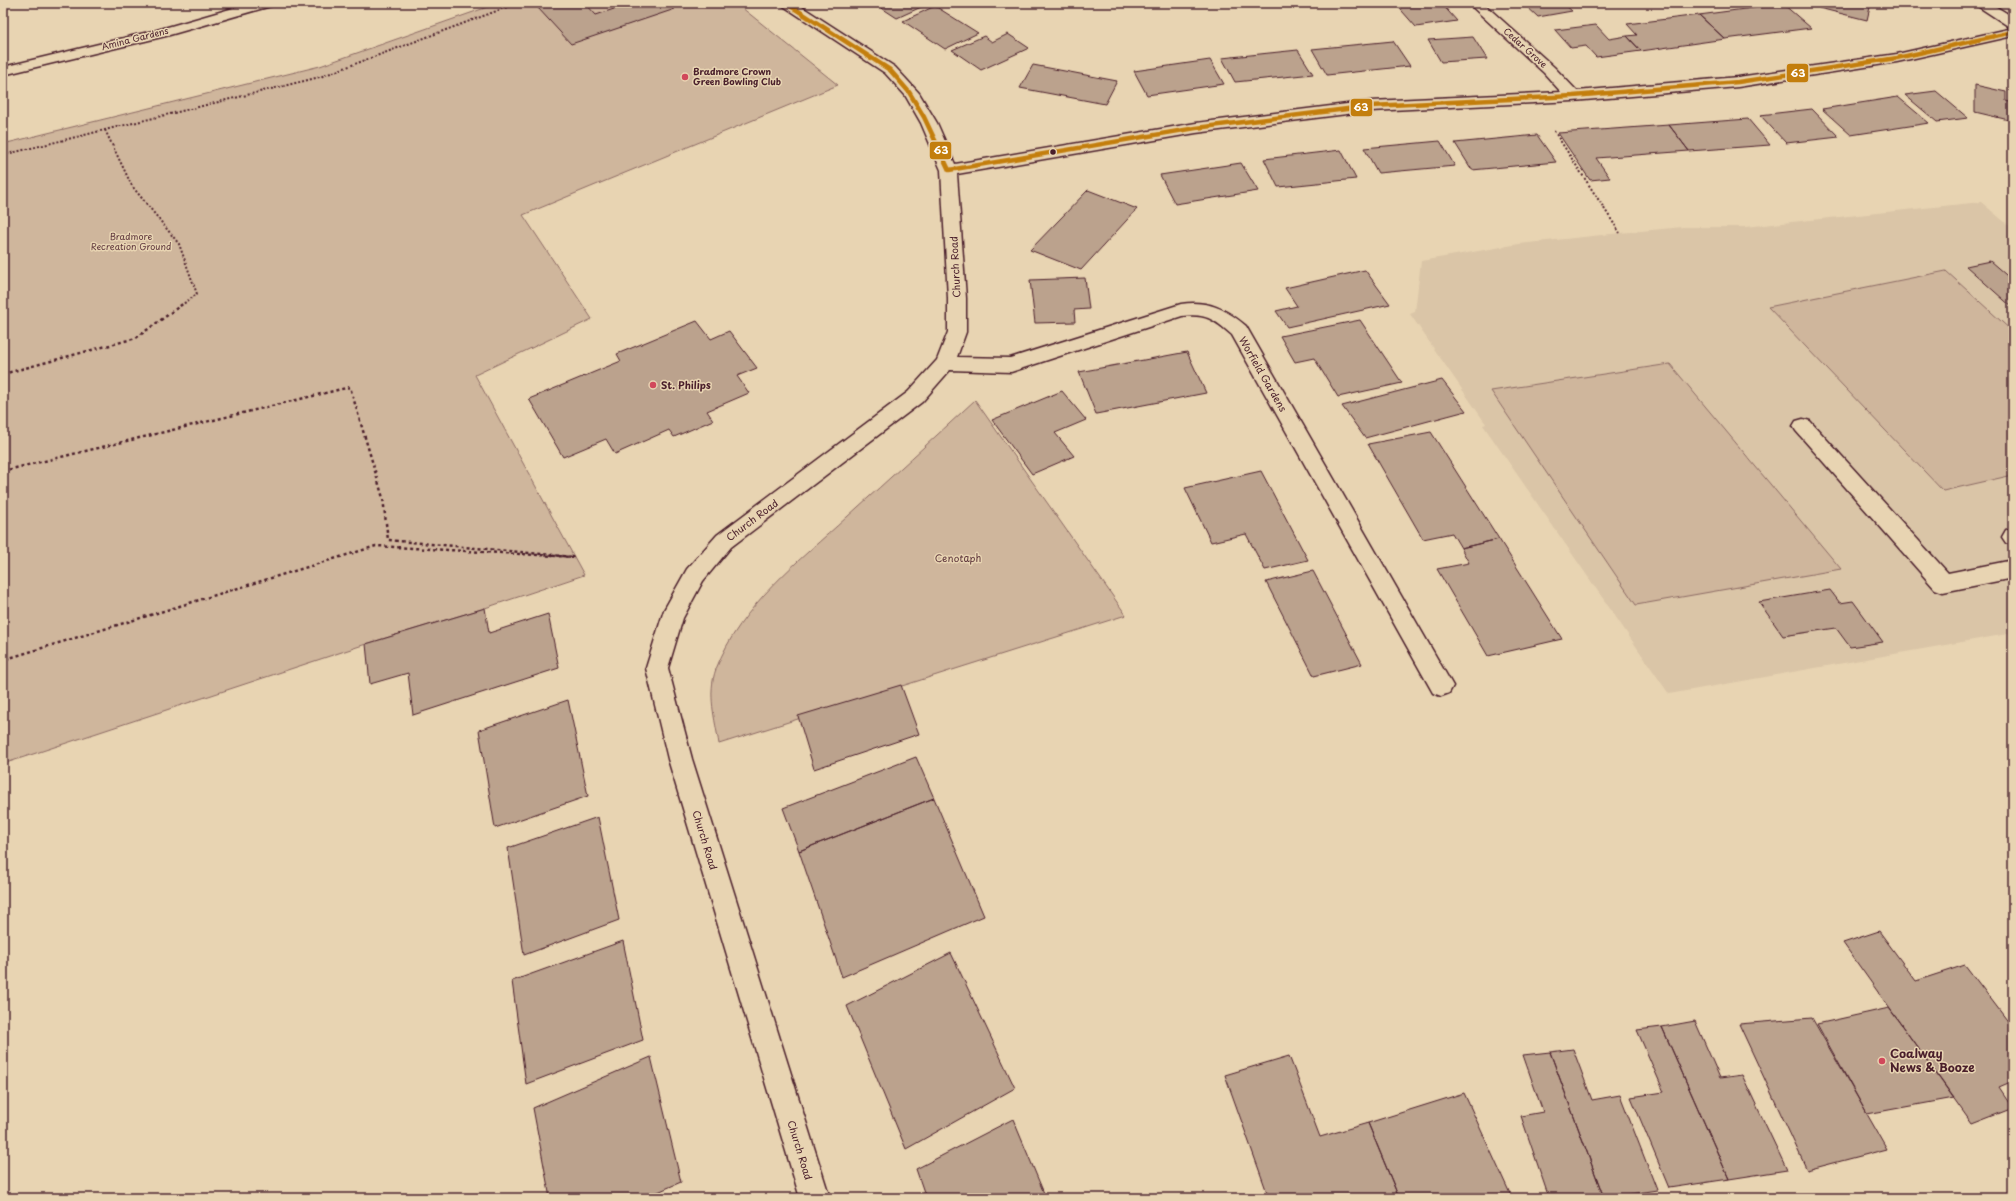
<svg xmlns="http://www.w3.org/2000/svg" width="2016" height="1201" viewBox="0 0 2016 1201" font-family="'Playpen Sans',sans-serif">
  <rect width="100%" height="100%" fill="#e8d4b2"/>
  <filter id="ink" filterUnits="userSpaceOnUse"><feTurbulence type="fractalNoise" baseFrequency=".025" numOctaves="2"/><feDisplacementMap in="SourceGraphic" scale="8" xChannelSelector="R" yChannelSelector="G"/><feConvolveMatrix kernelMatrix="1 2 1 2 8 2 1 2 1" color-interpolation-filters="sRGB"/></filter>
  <g filter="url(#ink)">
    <path fill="#dac5a7" d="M1981 202 2013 229V633L1669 694 1483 425 1486 424 1410 314 1415 312 1421 261 1519 244 1620 233 1683 227H1745Z"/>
    <path fill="#cfb69c" stroke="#8c6a64" d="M499 3H736L838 85 523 215 592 319 475 375 584 575 485 608 366 644 3 764V144L320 66Z
      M1946 271 2013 332V475L1943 491 1768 307Z
      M1670 364 1841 569 1636 605 1491 391Z
      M975 400 1126 615 719 744C715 719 707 694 716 669 740 606 799 561 847 517 890 478 933 439 975 400Z"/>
    <path fill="#bba28d" stroke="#4a1f2b" d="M553 3H585L596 15 632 3H669L675 9 571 44 538 8Z
      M874 3H930L897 18Z
      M1395 3H1419L1421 6 1441 3 1457 21 1416 27Z
      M1523 3H1563L1572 11 1538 17Z
      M1820 3H1871L1867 20 1819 8Z
      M1783 4 1811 28 1725 39 1699 15Z
      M935 6 978 33 945 49 903 21Z
      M1699 15 1725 39 1641 51 1627 36 1637 35 1627 24Z
      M1596 25 1609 39 1627 36 1641 51 1596 57 1586 46 1571 48 1555 30Z
      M1008 34 1029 48 981 70 952 50 984 36 992 42Z
      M1473 37 1487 59 1441 62 1428 40Z
      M1393 41 1410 66 1327 75 1312 49Z
      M1298 50 1313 74 1235 82 1222 58Z
      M1210 60 1224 84 1147 95 1134 71Z
      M1033 65 1117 81 1105 104 1020 88Z
      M1975 85 2006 92V101L2013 103V121L1975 112Z
      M1936 91 1968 118 1937 122 1905 95Z
      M1898 97 1929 123 1851 135 1822 109Z
      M1812 109 1839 137 1786 143 1760 115Z
      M1748 119 1770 145 1689 151 1669 125Z
      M1669 125 1689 151 1596 158 1610 178 1590 180 1558 133Z
      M1537 135 1556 162 1472 170 1455 143Z
      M1440 141 1455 166 1378 173 1364 148Z
      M1341 150 1356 179 1278 187 1264 159Z
      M1241 163 1258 191 1175 204 1160 175Z
      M1088 190 1137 209 1081 270 1030 250Z
      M1990 261 2013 281V308L1966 266Z
      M1365 270 1390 304 1287 327 1276 311 1297 306 1285 288Z
      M1085 278 1089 309 1074 310 1075 322 1035 323 1030 280Z
      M1360 320 1402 383 1338 397 1314 358 1295 362 1280 336Z
      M697 321 711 339 729 331 757 368 737 376 749 393 707 411 713 420 674 437 669 430 615 454 606 439 563 457 529 399 621 361 617 354Z
      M1187 352 1206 393 1096 414 1079 372Z
      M1442 380 1466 411 1365 438 1342 406Z
      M1062 391 1086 420 1055 433 1074 456 1032 474 992 420Z
      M1431 432 1499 539 1461 548 1452 533 1423 539 1368 444Z
      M1261 471 1308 560 1265 570 1246 534 1211 542 1185 488Z
      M1499 539 1562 639 1488 656 1437 569 1469 563 1461 548Z
      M1313 571 1362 664 1314 676 1266 582Z
      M1830 590 1840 603 1853 601 1883 642 1850 647 1836 628 1783 636 1759 602Z
      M485 608 489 633 548 614 559 668 413 715 408 673 370 684 366 644Z
      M901 685 919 734 814 769 798 716Z
      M568 700 588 796 495 828 479 730Z
      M916 757 934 798 799 851 783 808Z
      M934 798 984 916 842 977 799 851Z
      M598 817 619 920 524 955 508 848Z
      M1879 931 1916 981 1965 965 2013 1028V1081L1999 1087 2013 1108 1972 1124 1843 943Z
      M623 941 643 1040 526 1084 512 981Z
      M951 953 1015 1088 906 1149 847 1006Z
      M1889 1008 1954 1098 1867 1114 1817 1024Z
      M1812 1018 1887 1149 1807 1170 1739 1024Z
      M1695 1021 1720 1078 1742 1075 1787 1170 1729 1179 1662 1027Z
      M1662 1027 1729 1179 1669 1188 1631 1097 1664 1092 1637 1030Z
      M1573 1049 1592 1100 1620 1095 1657 1190 1604 1198 1550 1052Z
      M1550 1052 1604 1198H1549L1521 1116 1543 1112 1523 1055Z
      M1289 1056 1320 1137 1368 1123 1399 1198H1269L1225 1075Z
      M651 1057 681 1182 644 1198H550L533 1108Z
      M1464 1093 1512 1198H1399L1368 1123Z
      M1013 1119 1046 1198H926L916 1169Z"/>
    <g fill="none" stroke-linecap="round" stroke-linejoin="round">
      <g stroke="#4a1f2b" stroke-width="3">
        <path id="lane" d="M1803 419 1810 421 1948 573 2013 560V578L1943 592 1935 589 1796 431 1793 426 1796 421Z
          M2013 528V545L2006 543 2002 537 2006 530Z"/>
      </g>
      <g stroke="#4a1f2b" stroke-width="3">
        <path id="street" d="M251 3H273L271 6 166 36 3 75V67L157 30Z
          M779 3H796L895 67 919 93 937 123 955 164 1196 123 1371 101 1561 92 1544 73 1468 3H1483L1554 67 1577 91 1738 77 1897 54 2013 28V36L1897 62 1738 87 1573 101 1371 111 1196 133 957 174 966 298V332L957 357 1010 358 1181 304C1208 300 1226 309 1246 326L1453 686 1449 693 1441 696 1433 693 1232 335C1215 320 1206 313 1182 316L1011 372 950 370 922 402 731 547 703 581 683 618 668 668 692 759 830 1198H800L668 759 646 668 664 610 687 569 717 535 908 392 937 360 948 332V298L941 170 921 123 905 95 885 73Z
          M1973 3H1990L2013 17V27L2008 26Z"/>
      </g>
      <path stroke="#4a1f2b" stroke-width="2" stroke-dasharray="2 2" stroke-linecap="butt" d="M105 130 132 186 179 244 197 294 183 304
        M1554 131 1620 233
        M3 155 320 77 518 3"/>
      <path stroke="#4a1f2b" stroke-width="2.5" stroke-dasharray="3 3" stroke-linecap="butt" d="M3 374 136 338 184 303
        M3 471 350 387 383 498 388 540 574 557 376 546 3 660"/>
      <use href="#lane" fill="#e8d4b2" fill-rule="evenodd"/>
      <use href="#street" fill="#e8d4b2" fill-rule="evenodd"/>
      <g stroke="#e8d4b2" stroke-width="6">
        <path id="bus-1" d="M786 3 890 70 909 92 924 117 949 170 1196 128 1371 106 1573 96 1738 82 1897 58 2013 32"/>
      </g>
      <use href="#bus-1" stroke="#c37e0d" stroke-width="4.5"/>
    </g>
  </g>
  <g fill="#d1495b" stroke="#e8d4b2" stroke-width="1.5">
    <circle cx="685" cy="77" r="4"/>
    <circle cx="653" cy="385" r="4"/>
    <circle cx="1882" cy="1061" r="4"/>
  </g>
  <circle fill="#4a1f2b" stroke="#e8d4b2" stroke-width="1.5" cx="1053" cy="152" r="3.5"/>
  <g text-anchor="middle" stroke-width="3" stroke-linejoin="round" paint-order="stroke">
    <g font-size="9" fill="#4a1f2b" stroke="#e8d4b2">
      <text transform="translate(135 39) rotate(-14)" y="3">Amina Gardens</text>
      <text transform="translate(1525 48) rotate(42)" y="3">Cedar Grove</text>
    </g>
    <g font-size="9" font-weight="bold" fill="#4a1f2b" stroke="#e8d4b2" text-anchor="start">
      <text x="693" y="75">Bradmore Crown<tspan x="693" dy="10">Green Bowling Club</tspan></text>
    </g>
    <g font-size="9" fill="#5e363c" stroke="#e8d4b2">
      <text x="131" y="240">Bradmore<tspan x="131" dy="10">Recreation Ground</tspan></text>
    </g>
    <g font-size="10" fill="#4a1f2b" stroke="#e8d4b2">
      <text transform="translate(955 267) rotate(-93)" y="4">Church Road</text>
      <text transform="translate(1263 374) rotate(60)" y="4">Worfield Gardens</text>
      <text transform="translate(752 520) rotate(-37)" y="4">Church Road</text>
      <text transform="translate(705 840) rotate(73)" y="4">Church Road</text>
      <text transform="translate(800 1150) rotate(73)" y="4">Church Road</text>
    </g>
    <g font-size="10" font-weight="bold" fill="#4a1f2b" stroke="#e8d4b2" text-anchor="start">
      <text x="661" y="389">St. Philips</text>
    </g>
    <g font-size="10" fill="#5e363c" stroke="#e8d4b2">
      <text x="958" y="562">Cenotaph</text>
    </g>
    <g font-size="12" font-weight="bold" fill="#4a1f2b" stroke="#e8d4b2" text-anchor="start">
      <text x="1890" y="1058">Coalway<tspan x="1890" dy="14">News &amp; Booze</tspan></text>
    </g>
  </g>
  <g stroke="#e8d4b2" stroke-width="1.5">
    <rect x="1786" y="63" width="23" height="20" rx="4" fill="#c37e0d"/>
    <rect x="1350" y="98" width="23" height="19" rx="4" fill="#c37e0d"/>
    <rect x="929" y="141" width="23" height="19" rx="4" fill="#c37e0d"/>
  </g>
  <g font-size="11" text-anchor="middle" font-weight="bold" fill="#fff">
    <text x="1798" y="77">63</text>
    <text x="1361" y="111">63</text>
    <text x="941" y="154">63</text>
  </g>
  <rect width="2016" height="1201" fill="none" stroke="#e8d4b2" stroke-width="16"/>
  <rect x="8" y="8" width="2000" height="1185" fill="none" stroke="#4a1f2b" stroke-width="1.5" filter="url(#ink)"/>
</svg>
